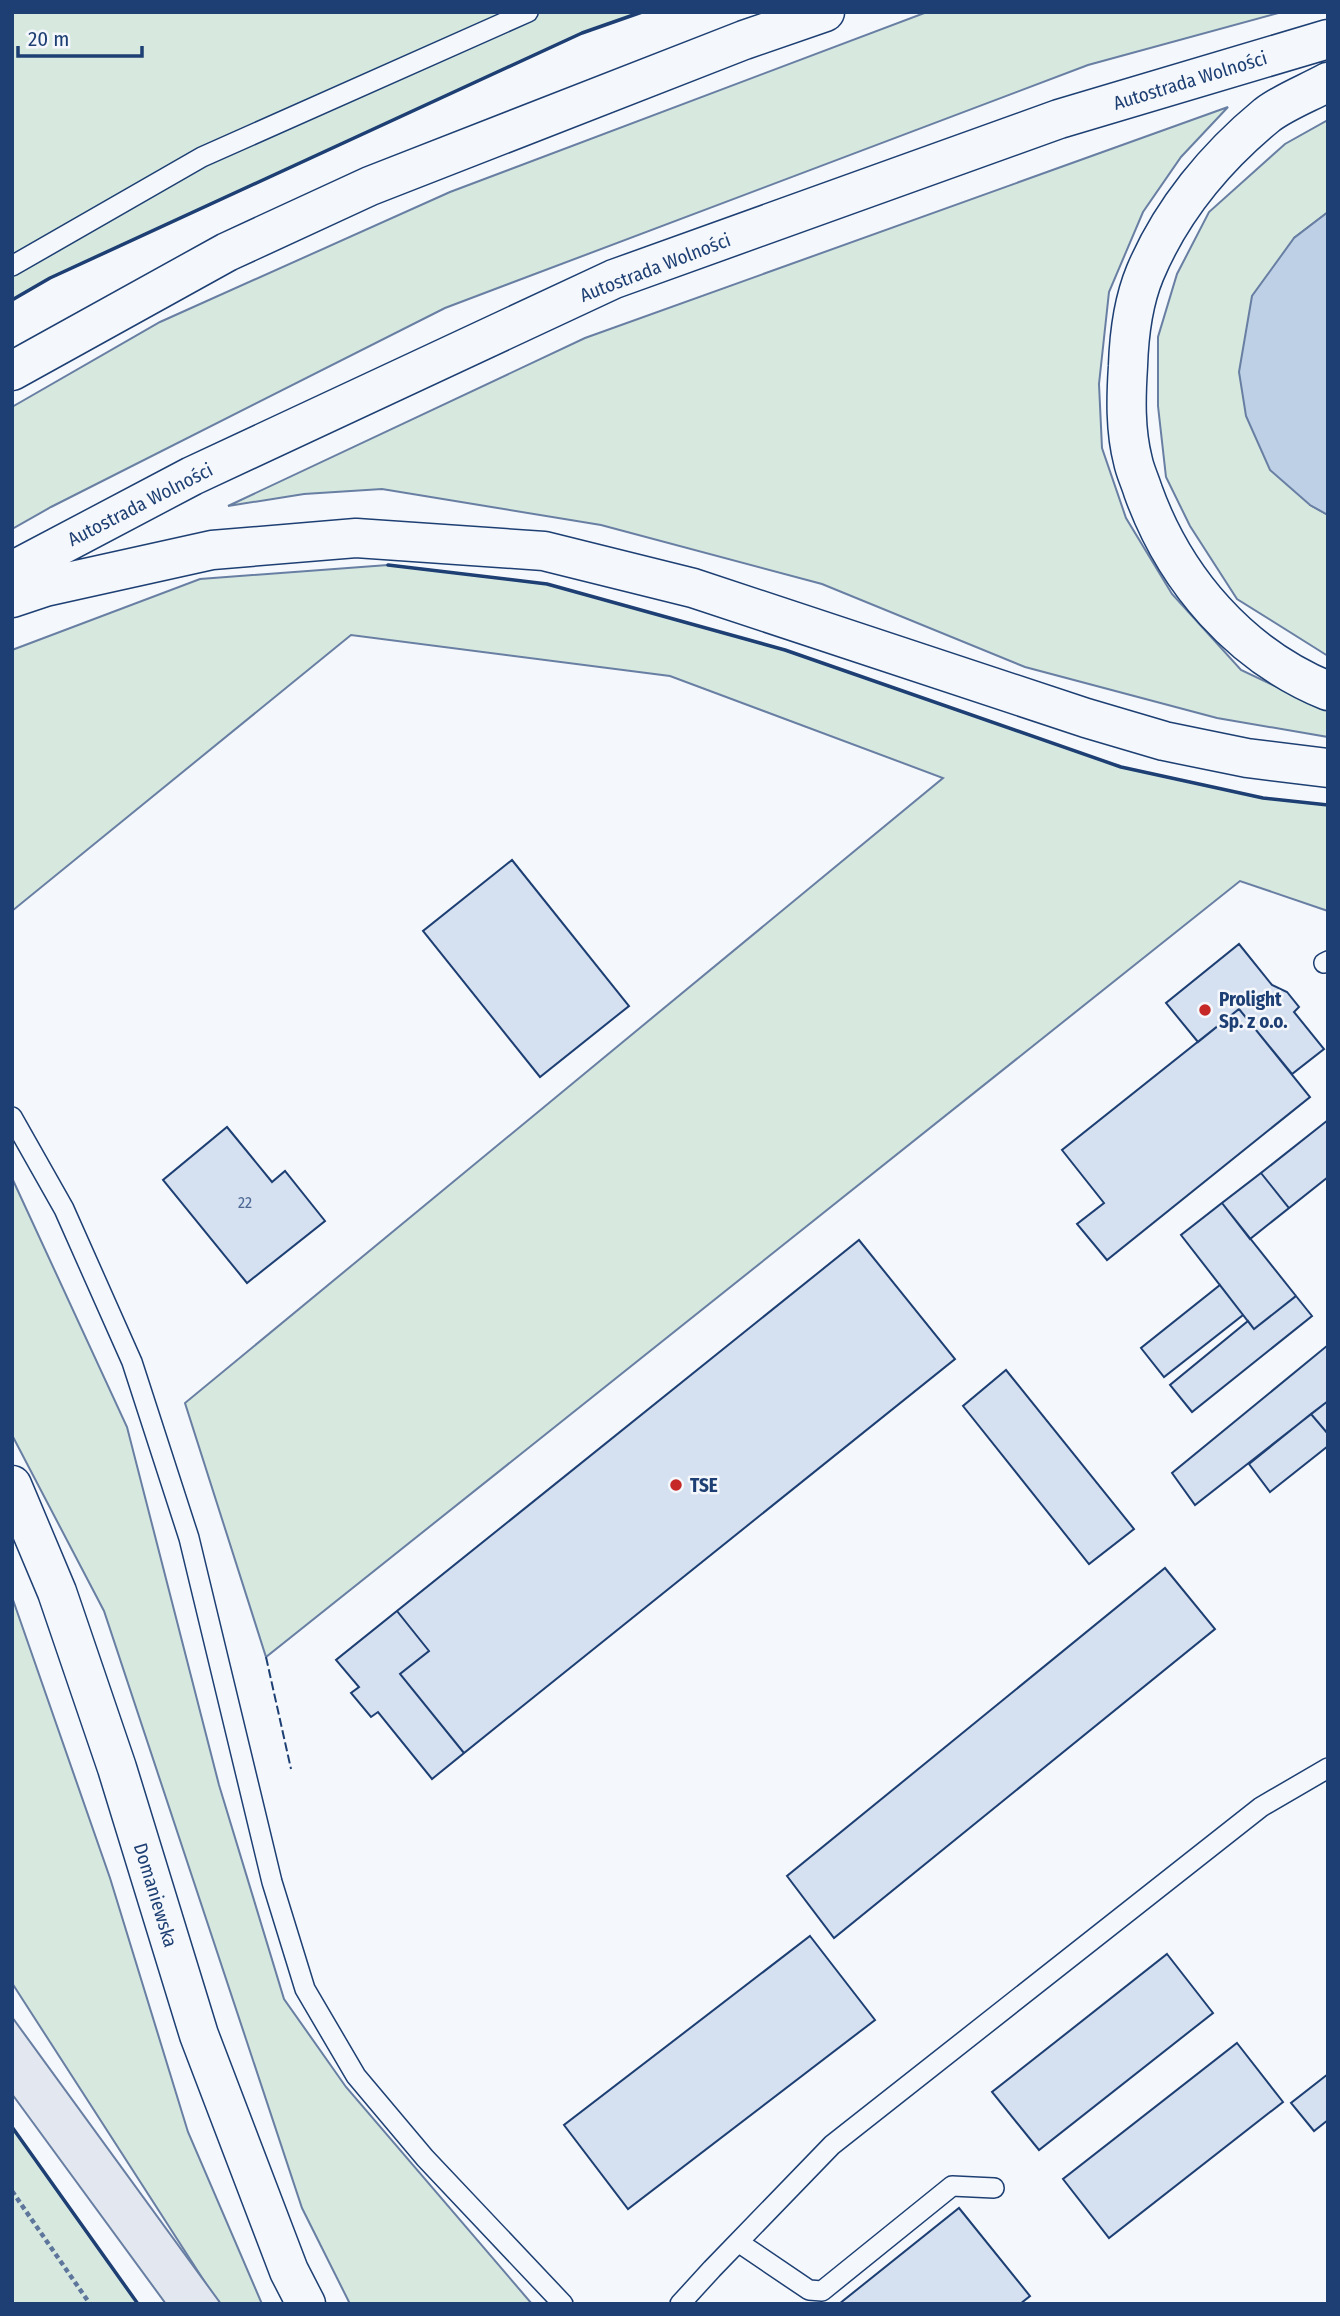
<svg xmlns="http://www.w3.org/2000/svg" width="1340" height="2316" viewBox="0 0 1340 2316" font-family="'Fira Sans Condensed',sans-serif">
  <rect width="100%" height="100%" fill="#f4f7fb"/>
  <path fill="#d7e8df" stroke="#687fa3" stroke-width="2" d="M12 12H642L582 33 50 278 12 300Z
    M927 12H1282L1088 65 445 308 51 507 12 529V407L160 322 450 192Z
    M1228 107 1181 157 1143 212 1109 292 1099 384 1102 448 1126 518 1172 594 1241 670 1328 711V737L1217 718 1025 667 822 584 601 525 382 489 304 494 228 506 585 338Z
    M1328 120V212L1294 238 1310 505 1328 515V656L1237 599 1190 526 1166 477 1158 406V337L1177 274 1209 212 1285 144Z
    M388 565 547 584 785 650 1121 767 1263 798 1328 805V911L1240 881 266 1657 185 1403 943 778 670 676 351 635 12 911V650L200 579Z
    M12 1178 127 1427 219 1785 284 1999 346 2087 532 2304H350L302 2208 104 1611 12 1435Z
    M12 1597 110 1878 188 2132 262 2304H219L12 1983Z
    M12 2127 138 2304H12Z"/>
  <path fill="#e3e8f0" stroke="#687fa3" stroke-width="2" d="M12 2017 221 2304H166L12 2094Z"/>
  <path fill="#bed0e5" stroke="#687fa3" stroke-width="2" d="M1328 212V515L1310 505 1270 470 1246 416 1239 372 1252 296 1294 238Z"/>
  <path fill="#d5e0f0" stroke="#1d3f73" stroke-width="2" d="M512 860 629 1006 540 1077 423 931Z
    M1239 944 1272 985 1287 992 1299 1007 1294 1012 1324 1049 1292 1074 1239 1009 1198 1042 1166 1003Z
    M1239 1009 1310 1097 1107 1260 1077 1224 1104 1203 1062 1150Z
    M1328 1120V1177L1289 1208 1261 1173Z
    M227 1127 272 1182 285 1171 325 1221 247 1283 163 1180Z
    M1261 1173 1289 1208 1250 1239 1222 1203Z
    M1222 1203 1296 1296 1254 1329 1181 1235Z
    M859 1240 955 1359 464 1753 400 1674 429 1651 397 1611Z
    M1220 1285 1243 1315 1164 1377 1141 1348Z
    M1296 1296 1312 1316 1192 1412 1170 1385 1248 1321 1254 1329Z
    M1328 1345V1401L1195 1505 1172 1473Z
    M1006 1370 1134 1529 1089 1564 963 1406Z
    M1328 1401V1434L1311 1414Z
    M1311 1414 1328 1434V1446L1270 1492 1249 1464Z
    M1165 1568 1215 1629 834 1938 787 1876Z
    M397 1611 429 1651 400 1674 464 1753 432 1779 378 1712 371 1717 351 1693 359 1687 336 1660Z
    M810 1936 875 2020 628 2209 564 2125Z
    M1167 1954 1213 2013 1039 2150 992 2092Z
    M1237 2043 1283 2102 1109 2238 1063 2179Z
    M1328 2074V2120L1314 2131 1291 2103Z
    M959 2208 1030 2296 1020 2304H839Z"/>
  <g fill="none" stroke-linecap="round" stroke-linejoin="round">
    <g stroke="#1d3f73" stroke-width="22">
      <path id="service" d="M12 266 202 157 528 12
        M1324 963 1328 961
        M12 1117 64 1209 132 1362 189 1538 272 1882 305 1989 356 2076 425 2158 563 2304
        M738 2242 809 2290 822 2291 952 2186 994 2188
        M680 2304 712 2269 832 2145 1261 1807 1328 1768"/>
    </g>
    <g stroke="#1d3f73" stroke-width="41">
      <path id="secondary" d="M12 1485 57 1592 117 1768 199 2035 289 2271 306 2304"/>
    </g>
    <g stroke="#1d3f73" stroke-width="41">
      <path id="motorway" d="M1328 82C1308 93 1284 102 1267 115 1216 157 1171 211 1145 273 1133 302 1129 335 1128 366 1126 397 1125 430 1133 461 1135 471 1140 481 1143 491 1175 580 1240 655 1328 691
        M12 371 227 252 370 186 744 40 825 12
        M12 571 192 476 614 279 1059 119 1328 39
        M12 598 45 587 212 550 356 538 544 551 693 588 1086 718 1164 741 1247 758 1328 768"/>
    </g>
    <path stroke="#5e769c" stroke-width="4.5" stroke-dasharray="5 3.5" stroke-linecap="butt" d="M12 2191 90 2304"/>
    <use href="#service" stroke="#f4f7fb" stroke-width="19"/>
    <use href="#secondary" stroke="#f4f7fb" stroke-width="38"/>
    <use href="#motorway" stroke="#f4f7fb" stroke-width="38"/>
    <path stroke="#1d3f73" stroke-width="2" stroke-dasharray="9 3.5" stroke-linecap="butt" d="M266 1657 291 1769"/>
    <path stroke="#1d3f73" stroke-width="3.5" d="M12 300 50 278 582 33 642 12
      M388 565 547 584 785 650 1121 767 1263 798 1328 805
      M12 2127 138 2304"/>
  </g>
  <g fill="#c62828" stroke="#f4f7fb" stroke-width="2.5">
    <circle cx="1205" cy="1010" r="7"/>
    <circle cx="676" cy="1485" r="7"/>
  </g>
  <g text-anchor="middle" stroke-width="5" stroke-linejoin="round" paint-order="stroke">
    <g font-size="16" fill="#4b6792">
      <text x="245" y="1208">22</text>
    </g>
    <g font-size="19" fill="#1d3f73" stroke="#f4f7fb">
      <text transform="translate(1190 80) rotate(-17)" y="7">Autostrada Wolności</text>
      <text transform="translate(655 267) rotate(-21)" y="7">Autostrada Wolności</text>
      <text transform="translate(140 504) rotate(-27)" y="7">Autostrada Wolności</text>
      <text transform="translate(156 1895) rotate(73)" y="7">Domaniewska</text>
    </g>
    <g font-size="19" font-weight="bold" fill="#1d3f73" stroke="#f4f7fb" text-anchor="start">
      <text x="1219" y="1006">Prolight<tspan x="1219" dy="22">Sp. z o.o.</tspan></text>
      <text x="690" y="1492">TSE</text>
    </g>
  </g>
  <rect width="1340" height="2316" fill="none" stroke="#1d3f73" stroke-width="28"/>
  <path d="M18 46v10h124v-10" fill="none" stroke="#1d3f73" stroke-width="3.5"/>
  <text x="28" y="46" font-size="21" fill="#1d3f73" stroke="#f4f7fb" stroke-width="5" paint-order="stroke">20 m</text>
</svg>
